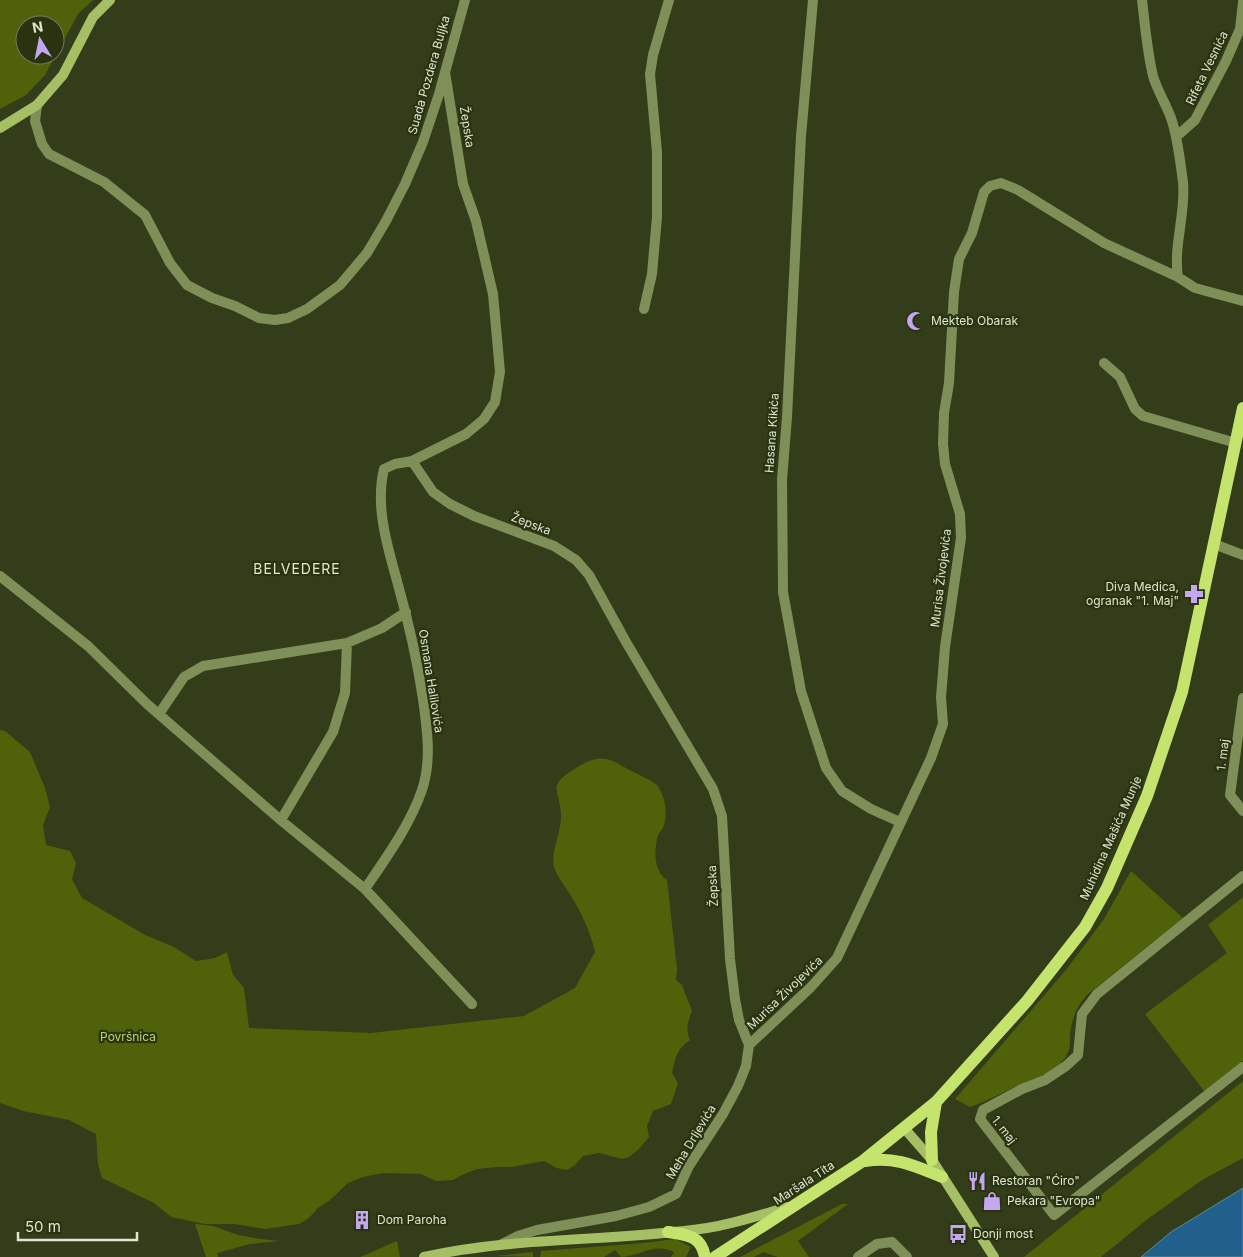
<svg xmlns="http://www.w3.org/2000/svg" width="1243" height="1257" viewBox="0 0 1243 1257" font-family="Inter,sans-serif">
  <rect width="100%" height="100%" fill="#343d1a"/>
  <path fill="#4f6109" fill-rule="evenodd" d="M0 0H93L78 14 45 75 26 95 0 109ZM25 25H55V55H25Z
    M0 730 5 731 30 752 45 788 50 807 43 825 46 845 70 851 76 863 72 879 82 898 145 935 174 947 196 961 215 958 227 952 233 975 244 988 249 1028 371 1033 524 1016 575 988 595 952C590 931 582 914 571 896 566 887 557 877 554 867 550 855 561 831 561 818 562 790 543 788 576 768 595 756 605 755 624 767 631 771 653 781 657 785 665 795 668 814 664 825 663 829 660 831 658 835 654 849 653 871 667 880L677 969 676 980 682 985 692 1011C688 1021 685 1030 690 1040 677 1048 675 1059 672 1073L678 1083 671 1104 653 1111 647 1126 649 1137 640 1148 629 1157 622 1159 599 1153 583 1156 575 1165 567 1170 557 1168 544 1161 512 1167H497L477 1169 462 1175 453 1180 436 1181 421 1174 383 1173 363 1177 348 1183 329 1201 318 1208 309 1218 299 1224 265 1229 234 1224H205L171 1217 154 1203 102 1178 98 1164 96 1134 69 1120 23 1111 0 1103Z
    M1131 871 1183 918 1088 994C1077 1005 1072 1018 1070 1035 1070 1039 1070 1046 1069 1050 1061 1071 1038 1077 1020 1085 1003 1092 988 1101 970 1107L955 1099 1066 970 1104 919Z
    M1243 897V1061L1205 1092 1145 1014 1227 953 1208 925Z
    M1243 1081V1158L1202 1180 1145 1221 1101 1257H1024Z
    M842 1204H848L798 1241 809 1257H778L763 1252 754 1257H740Z
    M195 1224 213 1226 238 1235 261 1239 280 1241 250 1244 217 1253 218 1257H206Z
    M675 1239 691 1247 686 1257H671L674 1252C653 1242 639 1257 621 1257L615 1250 604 1257H540L541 1251 643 1243Z
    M397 1241 400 1257H360Z
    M533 1252V1257L496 1256Z"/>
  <path fill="#21608a" stroke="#5a889f" d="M1243 1188V1257H1141L1171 1232Z"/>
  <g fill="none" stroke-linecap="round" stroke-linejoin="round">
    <path stroke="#7f8f58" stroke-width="10" d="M813 0 801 136 787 417 782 480 783 592 801 691 826 768 842 791 871 809 900 822
      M1142 0C1145 25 1147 51 1153 76 1157 90 1166 104 1171 118 1178 138 1180 161 1183 182 1186 214 1173 246 1178 277L1195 288 1243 301
      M445 72 463 184 476 221 493 294 500 372 495 402 484 419 466 434 412 461 433 492 450 504 474 516 554 546 576 560 589 575 626 642 713 789 722 816 730 959 735 999 739 1020 749 1045 746 1066 738 1086 723 1114 689 1166 676 1194 649 1207 616 1216 537 1230 518 1236 502 1244
      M37 105 35 121 42 144 49 154 104 182 145 215 170 263 187 285 212 298 235 306 259 318 275 320 288 318 307 309 340 285 367 253 386 221 405 184 423 142 439 94 465 0
      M1176 137 1195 120 1226 61 1240 29 1243 2
      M644 309 652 274 657 217V152L650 74 653 55 669 0
      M1104 363 1120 377 1135 409 1143 416 1236 443
      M1214 544 1243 555
      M0 576 88 646 147 704 283 822 365 889 472 1004
      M1243 698 1230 795 1243 811
      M159 714 184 677 203 666 347 643 382 628 406 612
      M281 820 333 732 345 693 347 643
      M1243 876 1097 994 1082 1014 1078 1055 1066 1066 1045 1080 1022 1089 983 1110 980 1119 1054 1215 1243 1067
      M365 889C386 858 410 825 422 790 432 760 427 729 423 699 417 659 408 620 397 581 387 545 375 506 384 469L395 464 412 461
      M749 1045 811 987 837 958 931 758 943 724 941 697 945 647 961 538 960 514 945 464 943 444 944 413 949 383 954 292 959 259 972 233 984 192 990 186 1001 183 1018 190 1104 243 1178 277
      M858 1257 877 1244 892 1242 907 1257"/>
    <path stroke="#a6bf65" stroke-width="10" d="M0 128 37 105 63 75 93 17 110 0
      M904 1128 932 1160 994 1257
      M424 1257C517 1236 613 1242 707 1228 734 1224 761 1215 787 1207"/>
    <path stroke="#c5e46e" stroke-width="12" d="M932 1160 931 1132 936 1102
      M865 1161C895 1156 915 1166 942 1177
      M668 1232C687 1235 701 1235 705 1257
      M715 1257 863 1161 936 1102 1027 1001 1085 927 1107 888 1147 796 1182 692 1243 408"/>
  </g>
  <defs>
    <g id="mosque-bare" transform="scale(1.5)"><path d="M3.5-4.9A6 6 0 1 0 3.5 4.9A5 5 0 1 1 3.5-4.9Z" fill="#c4a7f1" stroke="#2a3310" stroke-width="2.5" paint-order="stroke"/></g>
    <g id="pharmacy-bare" transform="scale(1.5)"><path d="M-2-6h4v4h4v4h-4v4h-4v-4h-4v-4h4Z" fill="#c4a7f1" stroke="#2a3310" stroke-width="2.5" paint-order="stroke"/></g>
    <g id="restaurant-bare" transform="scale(1.5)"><path d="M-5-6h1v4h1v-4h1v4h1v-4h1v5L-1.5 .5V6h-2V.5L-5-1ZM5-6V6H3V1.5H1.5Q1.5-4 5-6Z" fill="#c4a7f1" stroke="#2a3310" stroke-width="2.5" paint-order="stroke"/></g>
    <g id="shop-bare" transform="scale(1.5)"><path d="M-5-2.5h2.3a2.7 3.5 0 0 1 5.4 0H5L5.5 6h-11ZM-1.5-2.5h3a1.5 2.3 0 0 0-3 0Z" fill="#c4a7f1" stroke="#2a3310" stroke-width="2.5" paint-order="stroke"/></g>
    <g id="building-bare" transform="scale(1.5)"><path d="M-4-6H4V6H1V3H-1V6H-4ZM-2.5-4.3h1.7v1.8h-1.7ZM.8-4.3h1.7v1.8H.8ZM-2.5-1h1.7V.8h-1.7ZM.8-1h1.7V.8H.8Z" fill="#c4a7f1" stroke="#2a3310" stroke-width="2.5" paint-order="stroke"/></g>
    <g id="bus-bare" transform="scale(1.5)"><path d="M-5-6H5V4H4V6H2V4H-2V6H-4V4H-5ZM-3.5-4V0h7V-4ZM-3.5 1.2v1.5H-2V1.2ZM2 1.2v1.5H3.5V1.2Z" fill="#c4a7f1" stroke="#2a3310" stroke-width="2.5" paint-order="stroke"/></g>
  </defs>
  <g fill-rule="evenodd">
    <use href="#mosque-bare" x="916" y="321"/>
    <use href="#pharmacy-bare" x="1194" y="594"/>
    <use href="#restaurant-bare" x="977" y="1181"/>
    <use href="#shop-bare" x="992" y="1201"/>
    <use href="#building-bare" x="362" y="1220"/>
    <use href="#bus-bare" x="958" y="1234"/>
  </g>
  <g text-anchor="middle" stroke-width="4.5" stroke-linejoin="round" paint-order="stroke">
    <g font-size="12" fill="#dee5d0" stroke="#2a3310">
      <text transform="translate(1207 68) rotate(-64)" y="4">Rifeta Vesnića</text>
      <text transform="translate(429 75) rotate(-74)" y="4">Suada Pozdera Buljka</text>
      <text transform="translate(467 127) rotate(81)" y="4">Žepska</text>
      <text transform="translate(772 433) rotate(-86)" y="4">Hasana Kikića</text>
      <text transform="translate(531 524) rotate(21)" y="4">Žepska</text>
      <text transform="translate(941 578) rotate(-83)" y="4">Murisa Živojevića</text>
      <text transform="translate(431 681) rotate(81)" y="4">Osmana Halilovića</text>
      <text transform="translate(1223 755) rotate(-83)" y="4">1. maj</text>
      <text transform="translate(1111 838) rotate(-66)" y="4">Muhidina Mašića Munje</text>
      <text transform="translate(713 886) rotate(-93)" y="4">Žepska</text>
      <text transform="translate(785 993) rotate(-44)" y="4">Murisa Živojevića</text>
      <text transform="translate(1004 1130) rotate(52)" y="4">1. maj</text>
      <text transform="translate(691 1142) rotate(-59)" y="4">Meha Drljevića</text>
      <text transform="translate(804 1183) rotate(-33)" y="4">Maršala Tita</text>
    </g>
    <g font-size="12" fill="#dee5d0" stroke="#2a3310" text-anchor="start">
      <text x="931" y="325">Mekteb Obarak</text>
      <text x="1179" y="591" text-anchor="end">Diva Medica,<tspan x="1179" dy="14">ogranak "1. Maj"</tspan></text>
      <text x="992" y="1185">Restoran "Ćiro"</text>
      <text x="1007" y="1205">Pekara "Evropa"</text>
      <text x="377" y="1224">Dom Paroha</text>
      <text x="973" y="1238">Donji most</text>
    </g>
    <g font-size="12" fill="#b9d764" stroke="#2a3310">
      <text x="128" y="1041">Površnica</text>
    </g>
    <g font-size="14" letter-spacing="1" fill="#dee5d0" stroke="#2a3310">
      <text x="297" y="574">BELVEDERE</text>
    </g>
  </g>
  <g transform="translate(40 40) rotate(350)"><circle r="24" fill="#2a3310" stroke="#727a5d"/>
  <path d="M0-4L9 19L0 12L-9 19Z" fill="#c4a7f1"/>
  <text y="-8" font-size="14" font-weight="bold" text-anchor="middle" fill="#dee5d0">N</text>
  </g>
  <path d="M18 1232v8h119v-8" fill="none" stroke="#dee5d0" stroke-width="2.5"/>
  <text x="25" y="1232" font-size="15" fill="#dee5d0" stroke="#2a3310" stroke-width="4" paint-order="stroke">50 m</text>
</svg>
